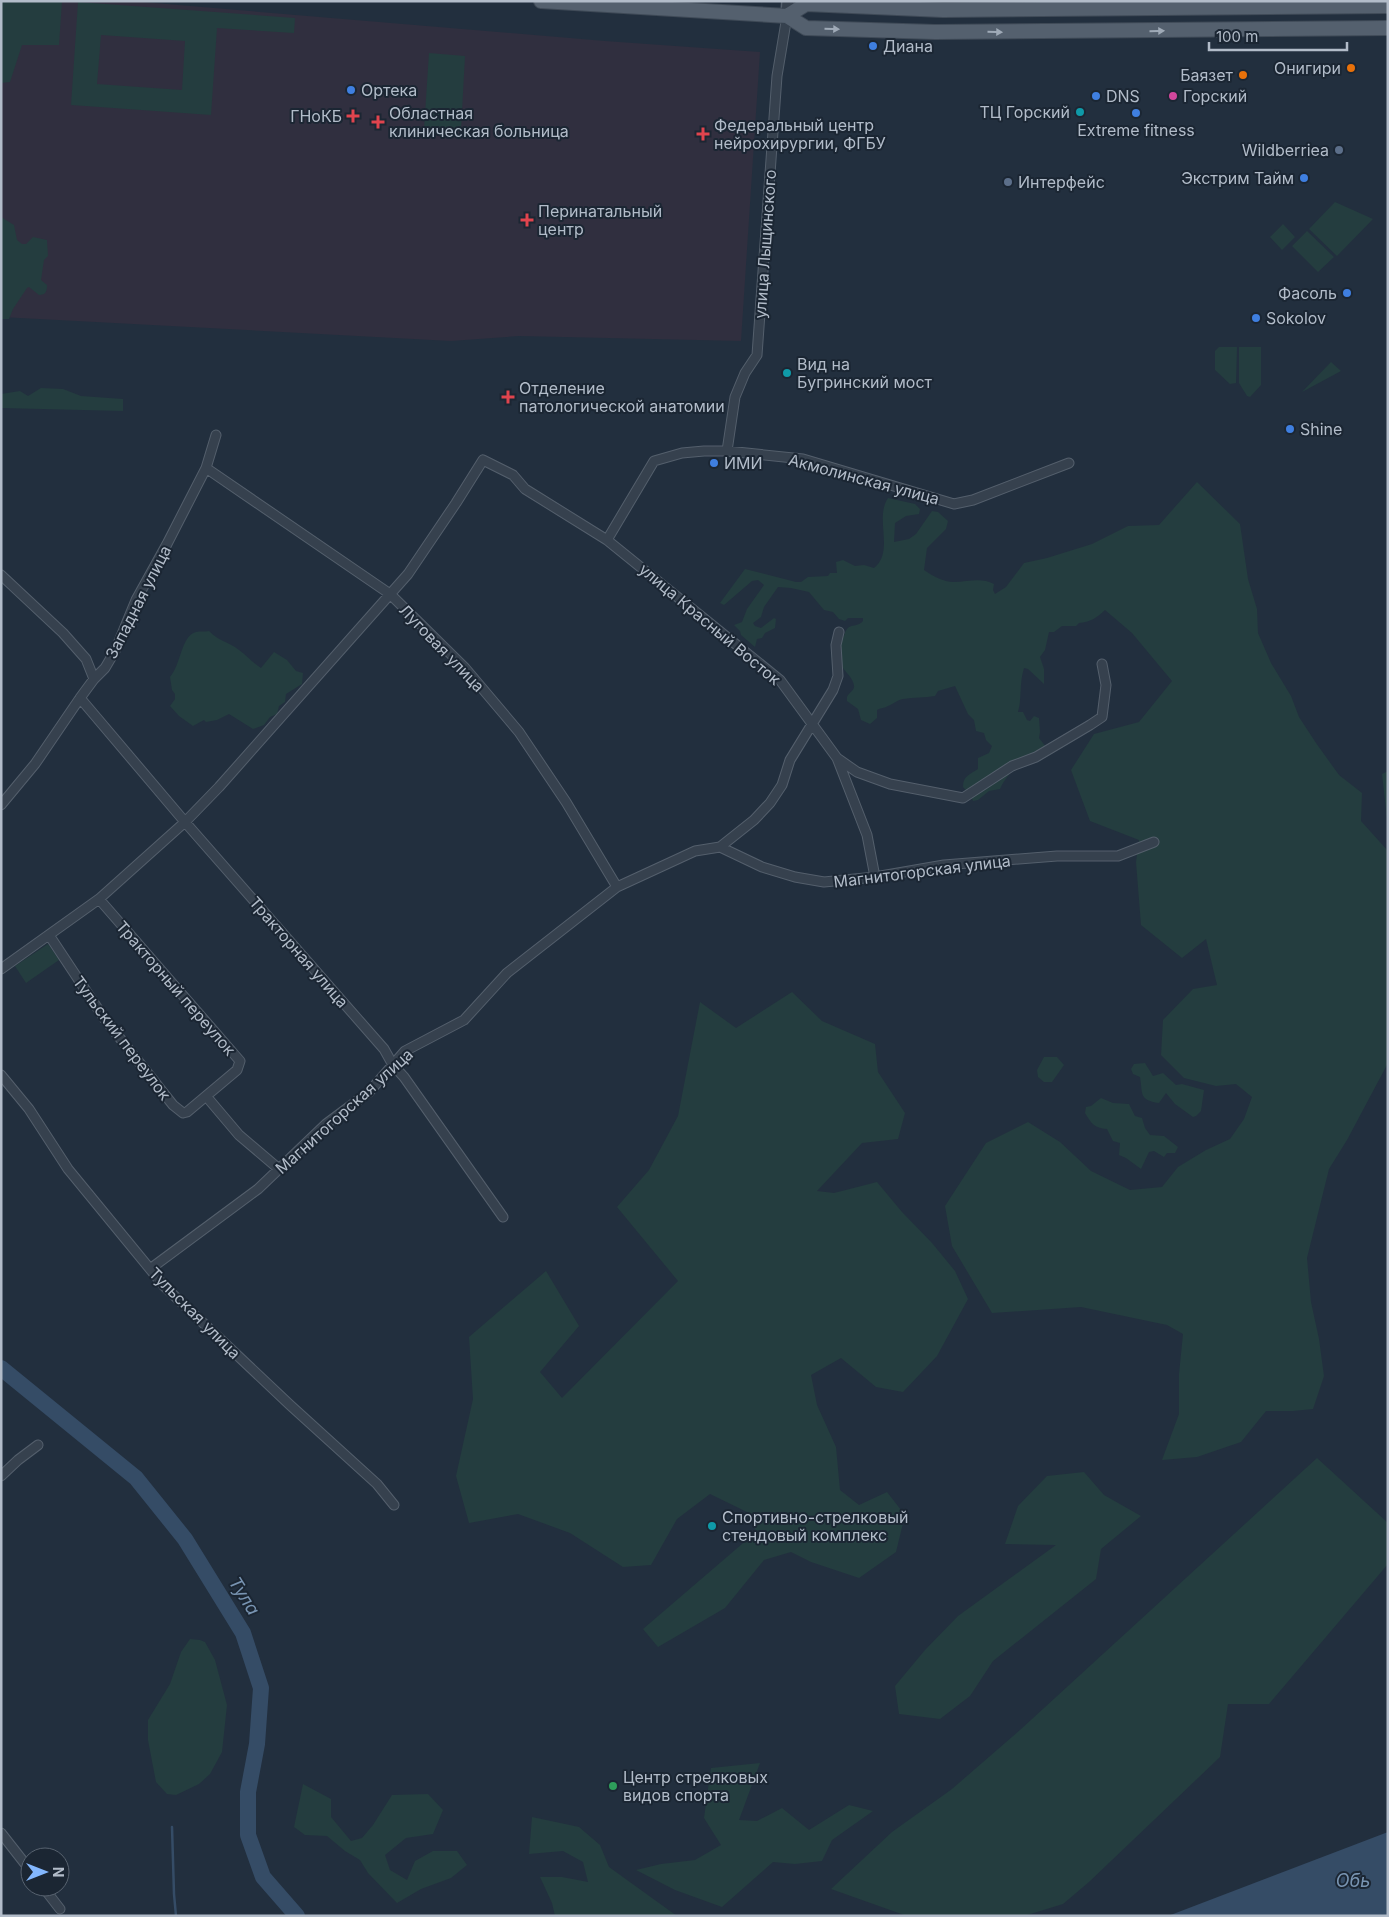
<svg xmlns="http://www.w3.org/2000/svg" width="1389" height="1917" viewBox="0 0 1389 1917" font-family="Inter,sans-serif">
  <rect width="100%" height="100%" fill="#222f3e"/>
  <path fill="#302f3f" d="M1 1H131L605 41 760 52 741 341 519 336 451 341 1 317Z"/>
  <path fill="#243d3f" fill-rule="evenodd" d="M1 1H62L59 45H22L10 82 1 83Z
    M78 2 295 18 294 33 217 28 211 115 71 105ZM101 35 185 41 182 90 97 84Z
    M429 53 465 56 461 130 424 129Z
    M1335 202 1373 219 1337 256 1309 229Z
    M1 217 14 225 17 240 22 244H26L33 237 47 240 48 256 44 260 41 280 47 285C47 291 46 295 39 295L29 287 27 288 13 309 9 319H1Z
    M1283 224 1295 237 1282 250 1270 237Z
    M1307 231 1334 257 1318 272 1292 246Z
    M1219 347H1237L1236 383 1230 384 1215 370V351Z
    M1239 347H1261V385L1250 397 1247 396 1239 383Z
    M1331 362 1341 371 1302 392Z
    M41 388 63 389 81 396 123 399V411L1 408V394L20 391 28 396Z
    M1197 482 1240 524 1248 579 1257 609 1258 633 1271 663 1291 696 1299 717 1316 743 1339 775 1362 793 1361 821 1388 851V1063L1347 1140 1329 1169 1307 1258 1311 1302 1319 1339 1324 1376 1313 1409 1293 1411H1266L1241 1442 1197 1457 1162 1460 1179 1414V1374L1183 1334 1167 1325 1081 1307 992 1313 952 1246 945 1206 986 1143 1028 1122 1060 1142 1091 1171 1130 1190 1162 1187 1178 1167 1206 1150 1230 1139 1244 1119 1252 1097 1236 1084 1216 1086 1184 1078 1161 1055 1163 1020 1193 989 1217 985 1206 939 1182 958 1141 925 1136 862 1139 840 1090 821 1071 770 1094 734 1139 722 1172 681 1132 633 1105 610C1097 618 1090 622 1079 623L1076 626H1062L1054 632H1049L1045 650 1040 657 1044 669V684L1028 669 1024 668C1019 684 1022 699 1018 712H1023L1027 720 1030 721 1034 716 1039 718 1040 732 1039 738 1046 747C1027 759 1009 769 1000 789L989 791 978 800 973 801 971 796 963 787C963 776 969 775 978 769V758L989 753 992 746 986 740 984 733 976 731 974 720 968 714 955 686 938 691 935 696C925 698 914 697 903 699 897 700 893 704 888 706 885 708 880 708 877 710V718L870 724 861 720 858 709 847 701V697C848 694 854 690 854 687 855 680 844 670 840 665V641C845 637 844 633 847 629 850 624 859 627 863 621V618H848L845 621 839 619 833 612 824 610 809 592 791 588 778 587 764 607 761 617 753 623 755 626 761 628 774 618 776 619 775 628 765 633 762 638 757 639 755 647 741 635 740 631 734 625 742 622 747 609 764 585 758 580 752 581 724 605 720 603 745 569 796 582H801L808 577 828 576 830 573H837L836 562 843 560 855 566 864 565 874 568C895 551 874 519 888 498L915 504 920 509 919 514 906 516 895 523 894 542 909 539 916 534 932 511 938 512 948 521 946 529 927 548 924 570C933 576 943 582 954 582 968 582 981 577 994 584L993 590 995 594 1006 587 1024 563 1047 558 1092 544 1128 526 1159 525Z
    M209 631C218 641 229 642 239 650 247 656 253 663 261 668L274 652 287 660 296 671 303 673 302 684 286 694 285 702 279 706 277 714 270 717 264 725 253 729 229 714 217 720 206 722 204 720 193 726 179 716 170 706 175 699V694L172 690 170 677C181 665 181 636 196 632 200 631 205 632 209 631Z
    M1388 771V827L1382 774Z
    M48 944 59 960 26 983 15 966Z
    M792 992 822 1021 875 1044 878 1072 905 1113 898 1139 862 1143 817 1191 834 1193 877 1182 902 1212 932 1243 955 1271 968 1299 937 1356 903 1392 876 1387 841 1358 811 1375 817 1405 836 1447 840 1490 859 1505 887 1492 905 1515 896 1552 859 1578 811 1562 791 1552 764 1560 725 1608 658 1647 643 1629 756 1532 751 1514 710 1494 677 1519 651 1565 623 1567 570 1533 518 1514 469 1523 456 1476 473 1399 469 1337 546 1271 579 1326 540 1372 562 1398 678 1281 617 1207 649 1170 678 1116 700 1002 736 1028Z
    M1044 1057H1057L1064 1065 1052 1082H1044L1038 1077 1037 1070Z
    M1145 1063 1153 1076 1163 1073 1176 1085 1182 1084 1204 1090 1201 1111 1196 1116 1193 1117 1175 1104 1166 1093 1159 1103C1138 1100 1143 1093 1140 1077L1133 1074 1131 1069 1134 1064Z
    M1101 1098 1113 1103 1129 1104 1135 1116 1142 1118 1145 1128 1150 1135 1164 1136 1178 1147 1175 1153H1167L1164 1157 1154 1151 1149 1152 1141 1169 1126 1158 1119 1155 1120 1143 1113 1141 1107 1129C1094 1128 1091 1123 1085 1113L1086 1107 1091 1106Z
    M1317 1458 1388 1523V1564L1269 1704H1228L1220 1757 1089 1882 1063 1904 1024 1916H907L831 1889 892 1832 952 1789 1020 1730Z
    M1084 1472 1104 1495 1141 1516 1101 1549 1096 1579 993 1661 970 1696 940 1719 899 1714 895 1686 925 1650 958 1616 1056 1545 1005 1544 1018 1506 1047 1476Z
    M190 1639 200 1640 205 1642 215 1660 227 1705 222 1752 210 1774 199 1784 176 1795 167 1794 156 1782 148 1740V1720L170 1684 181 1652Z
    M760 1763 739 1820 757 1821 782 1808 809 1830 849 1805 873 1811 832 1840 822 1861 795 1864 773 1862 722 1907 675 1890 636 1870 661 1864 695 1860 721 1845 704 1818 711 1768Z
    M303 1784 331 1799V1817L351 1841 362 1838 373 1825 392 1795 428 1794 443 1810 433 1834 406 1838 385 1855 390 1870 407 1880 415 1861 433 1851H457L467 1865 451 1878 421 1889 397 1903 368 1873 360 1860 345 1851 327 1836 305 1835 294 1827Z
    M532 1817 579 1827 600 1845 609 1867 677 1916H555L552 1903 540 1877H562L588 1882 583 1862 563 1851 529 1854Z"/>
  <path fill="#354c66" d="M1388 1832V1916H1168Z"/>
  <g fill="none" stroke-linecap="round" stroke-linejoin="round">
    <path stroke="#354c66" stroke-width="2.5" d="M172 1827 174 1894 176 1916"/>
    <path stroke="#354c66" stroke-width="16" d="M1 1368 136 1478 185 1539 243 1633 261 1688 257 1744 248 1792V1835L263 1877 297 1916"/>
    <g stroke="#545f6c" stroke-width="11">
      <path id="minor" d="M727 451 735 397 745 373 757 355 777 76 787 16
        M206 468 390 594 465 668 519 732 566 802 617 887
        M607 540 654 461 682 453 704 451H727L803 459 954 504 973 500 1069 463
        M1 575 63 633 86 659 94 679
        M80 698 185 822 384 1049 393 1065 404 1077 503 1217
        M837 758 857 772 890 784 963 798 1012 766 1036 757 1090 725 1102 717 1106 685 1102 664
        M1 805 35 764 80 698 94 679 105 668 115 651 136 600 167 544 206 468 216 435
        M720 847 754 820 770 803 782 785 790 760 833 690 838 676 836 645 839 632
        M49 935 104 1018 173 1105 183 1113 187 1112 237 1070 240 1061 99 899
        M1 969 99 899 185 822 219 787 408 574 456 503 483 460 513 475 525 489 607 540 780 680 837 758 867 835 875 877
        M1 1075 29 1109 68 1169 164 1286 290 1405 377 1484 394 1505
        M206 1096 239 1135 279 1169
        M150 1269 258 1189 326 1124 369 1092 405 1051 464 1020 507 973 617 887 695 851 720 847 762 867 795 877 824 882 875 877 944 865 1057 856H1118L1154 842
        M1 1476 18 1460 38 1445
        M1 1833 30 1870
        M43 1887 60 1909"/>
    </g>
    <g stroke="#545f6c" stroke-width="14">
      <path id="tertiary" d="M787 16 788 1"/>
    </g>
    <g stroke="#3f4a57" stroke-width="16">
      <path id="primary" d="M541 1 787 16 806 28 935 32 1388 28
        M787 16 806 4 943 10 1388 6"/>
    </g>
    <use href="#minor" stroke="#36414e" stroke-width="9"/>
    <use href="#tertiary" stroke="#36414e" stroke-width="11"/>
    <use href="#primary" stroke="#54606e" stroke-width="14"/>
  </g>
  <defs><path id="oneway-solid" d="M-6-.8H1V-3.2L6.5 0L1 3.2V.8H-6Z" transform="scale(1.25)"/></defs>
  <g fill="#9faab7">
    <use href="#oneway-solid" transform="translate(832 29) rotate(2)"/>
    <use href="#oneway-solid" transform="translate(1157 31) rotate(-1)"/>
    <use href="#oneway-solid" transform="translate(995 32) rotate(1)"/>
  </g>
  <g fill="#3f7fe0" stroke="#1b2633" stroke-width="2">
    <circle cx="873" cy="46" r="5"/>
    <circle cx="351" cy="90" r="5"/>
    <circle cx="1096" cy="96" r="5"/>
    <circle cx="1136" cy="113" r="5"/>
    <circle cx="1304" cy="178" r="5"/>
    <circle cx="1347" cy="293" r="5"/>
    <circle cx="1256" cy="318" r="5"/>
    <circle cx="1290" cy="429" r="5"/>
    <circle cx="714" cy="463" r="5"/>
  </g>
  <g fill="#e8710a" stroke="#1b2633" stroke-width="2">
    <circle cx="1351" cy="68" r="5"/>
    <circle cx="1243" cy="75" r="5"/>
  </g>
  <circle fill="#d1479c" stroke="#1b2633" stroke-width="2" cx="1173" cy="96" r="5"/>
  <g fill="#0f9aa8" stroke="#1b2633" stroke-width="2">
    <circle cx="1080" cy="112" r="5"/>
    <circle cx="787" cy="373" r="5"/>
    <circle cx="712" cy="1526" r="5"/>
  </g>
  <g fill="#e0444e" stroke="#1b2633" stroke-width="2">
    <path d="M350.5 108.5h5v5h5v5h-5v5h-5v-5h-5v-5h5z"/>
    <path d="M375.5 114.5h5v5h5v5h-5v5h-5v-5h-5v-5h5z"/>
    <path d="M700.5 126.5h5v5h5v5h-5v5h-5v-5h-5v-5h5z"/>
    <path d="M524.5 212.5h5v5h5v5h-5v5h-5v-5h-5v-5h5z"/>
    <path d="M505.5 389.5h5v5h5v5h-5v5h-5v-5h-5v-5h5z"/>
  </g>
  <g fill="#5c6f8a" stroke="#1b2633" stroke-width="2">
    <circle cx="1339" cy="150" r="5"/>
    <circle cx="1008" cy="182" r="5"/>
  </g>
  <circle fill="#2e9e5b" stroke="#1b2633" stroke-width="2" cx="613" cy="1786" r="5"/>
  <g text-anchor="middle" stroke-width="4" stroke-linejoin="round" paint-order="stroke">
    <g font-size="16" fill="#b2bcc9" stroke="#1b2633" text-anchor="start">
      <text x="883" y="52">Диана</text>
      <text x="1341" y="74" text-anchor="end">Онигири</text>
      <text x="1233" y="81" text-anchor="end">Баязет</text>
      <text x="361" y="96">Ортека</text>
      <text x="1106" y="102">DNS</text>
      <text x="1183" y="102">Горский</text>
      <text x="1070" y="118" text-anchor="end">ТЦ Горский</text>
      <text x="389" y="119">Областная<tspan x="389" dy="18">клиническая больница</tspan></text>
      <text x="342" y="122" text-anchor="end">ГНоКБ</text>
      <text x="714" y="131">Федеральный центр<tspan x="714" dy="18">нейрохирургии, ФГБУ</tspan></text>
      <text x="1136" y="136" text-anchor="middle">Extreme fitness</text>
      <text x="1329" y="156" text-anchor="end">Wildberriea</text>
      <text x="1294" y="184" text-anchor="end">Экстрим Тайм</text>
      <text x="1018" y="188">Интерфейс</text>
      <text x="538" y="217">Перинатальный<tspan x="538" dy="18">центр</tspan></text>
      <text x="1337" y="299" text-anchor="end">Фасоль</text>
      <text x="1266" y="324">Sokolov</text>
      <text x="797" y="370">Вид на<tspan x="797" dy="18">Бугринский мост</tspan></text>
      <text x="519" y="394">Отделение<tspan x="519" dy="18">патологической анатомии</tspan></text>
      <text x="1300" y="435">Shine</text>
      <text x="724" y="469">ИМИ</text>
      <text x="722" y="1523">Спортивно-стрелковый<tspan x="722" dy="18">стендовый комплекс</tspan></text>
      <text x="623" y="1783">Центр стрелковых<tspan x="623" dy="18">видов спорта</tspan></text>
    </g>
    <g font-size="16" fill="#b2bcc9" stroke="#1b2633">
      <text transform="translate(765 244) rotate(-86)" y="6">улица Лыщинского</text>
      <text transform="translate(864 479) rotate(15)" y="6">Акмолинская улица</text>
      <text transform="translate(138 602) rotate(-63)" y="6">Западная улица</text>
      <text transform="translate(710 624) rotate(40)" y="6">улица Красный Восток</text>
      <text transform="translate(442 648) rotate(46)" y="6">Луговая улица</text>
      <text transform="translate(922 871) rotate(-7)" y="6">Магнитогорская улица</text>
      <text transform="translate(299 952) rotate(49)" y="6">Тракторная улица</text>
      <text transform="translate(176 988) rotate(49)" y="6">Тракторный переулок</text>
      <text transform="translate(122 1038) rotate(53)" y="6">Тульский переулок</text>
      <text transform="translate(344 1111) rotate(-42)" y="6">Магнитогорская улица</text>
      <text transform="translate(195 1313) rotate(45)" y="6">Тульская улица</text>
    </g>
    <g font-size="18" font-style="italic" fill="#7894b2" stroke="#1b2633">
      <text transform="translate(244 1596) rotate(58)" y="6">Тула</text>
      <text x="1353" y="1887">Обь</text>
    </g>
  </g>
  <rect width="1389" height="1917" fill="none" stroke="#b2bcc9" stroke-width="5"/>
  <g transform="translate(45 1872) rotate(90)"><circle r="24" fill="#1b2633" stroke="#57626f"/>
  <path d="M0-4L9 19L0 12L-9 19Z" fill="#83b7fe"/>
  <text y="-8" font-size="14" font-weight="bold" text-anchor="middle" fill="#b2bcc9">N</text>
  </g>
  <path d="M1209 42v8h138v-8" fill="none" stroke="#b2bcc9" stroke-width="2.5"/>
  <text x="1216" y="42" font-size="15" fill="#b2bcc9" stroke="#1b2633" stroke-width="4" paint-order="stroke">100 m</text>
</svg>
